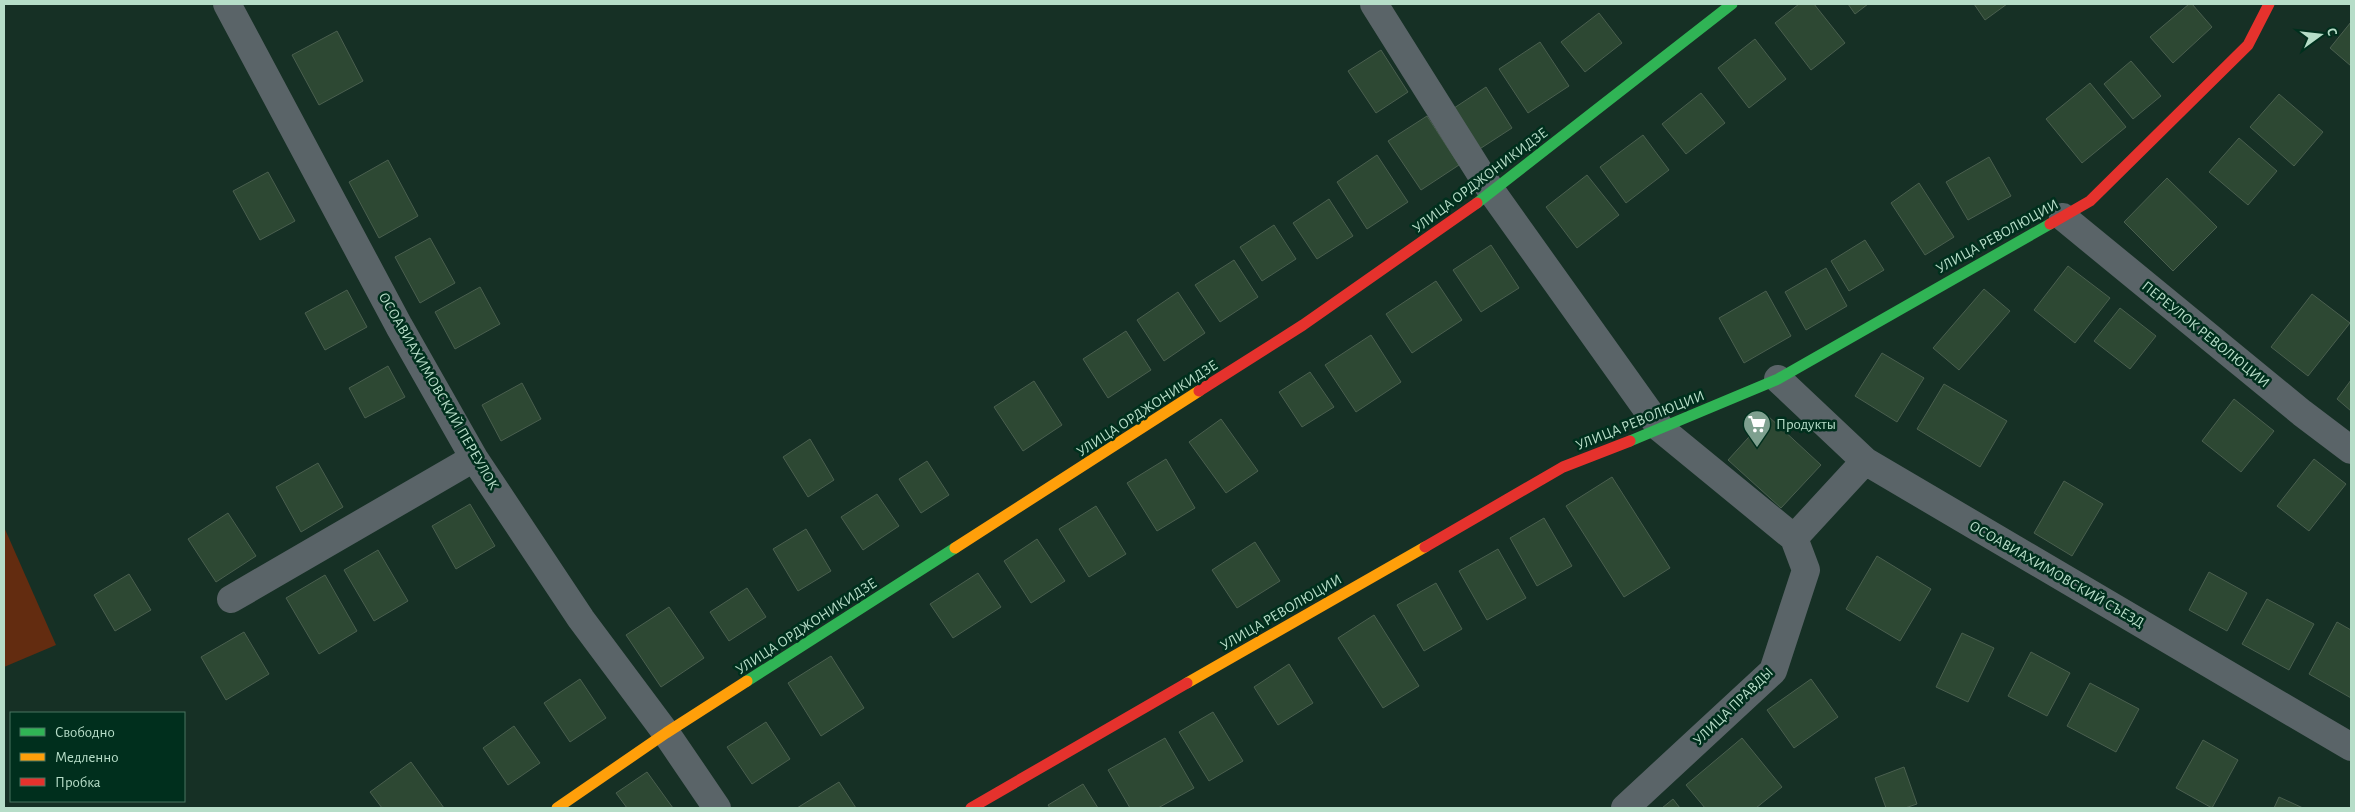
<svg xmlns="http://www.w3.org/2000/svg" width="2355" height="812" viewBox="0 0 2355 812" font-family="'Alegreya Sans',sans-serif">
  <rect width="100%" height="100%" fill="#163025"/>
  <path fill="#632c10" d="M4 527 56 645 4 667Z"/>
  <path fill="#2d4833" stroke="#4a5f4f" d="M1799 4H1814L1845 43 1811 70 1775 23Z
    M1848 4H1868L1855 14Z
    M1974 4H2007L1985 20Z
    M2189 4H2192L2212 27 2173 63 2150 37Z
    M1599 13 1622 43 1585 72 1561 42Z
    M2351 22V66L2330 48Z
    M337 31 363 81 319 105 292 55Z
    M1755 39 1786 79 1749 108 1718 68Z
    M1540 42 1569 86 1528 113 1499 69Z
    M1381 50 1408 92 1376 113 1348 71Z
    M2131 61 2161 96 2133 119 2104 84Z
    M2090 83 2126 127 2082 163 2046 119Z
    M1486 87 1512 128 1475 152 1448 112Z
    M1701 93 1725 123 1686 154 1662 124Z
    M2279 94 2323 132 2294 166 2250 127Z
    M1427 116 1459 165 1421 190 1388 141Z
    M1643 135 1669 170 1626 203 1600 167Z
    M2239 138 2277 171 2248 205 2209 172Z
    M1377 155 1408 202 1367 229 1337 182Z
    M1989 157 2011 196 1968 220 1946 182Z
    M388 160 418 216 379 238 349 182Z
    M268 172 295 221 260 240 233 191Z
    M1587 175 1619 215 1577 248 1546 207Z
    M2167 178 2217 227 2173 271 2124 222Z
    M1919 183 1954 237 1925 255 1891 203Z
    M1329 199 1353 236 1317 259 1293 223Z
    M1274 225 1296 259 1262 281 1240 247Z
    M430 238 455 283 420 303 395 257Z
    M1865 240 1884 270 1849 291 1831 261Z
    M1491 245 1519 288 1481 312 1453 270Z
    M1234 260 1258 297 1220 322 1195 285Z
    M2068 266 2110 298 2075 343 2034 310Z
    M1826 268 1847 306 1806 330 1785 292Z
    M1436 281 1462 320 1412 353 1386 314Z
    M480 287 500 324 455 349 435 312Z
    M1984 289 2010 311 1959 370 1933 348Z
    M347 290 367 327 325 350 305 313Z
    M1766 291 1791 336 1744 363 1719 318Z
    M1178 292 1205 333 1164 361 1137 320Z
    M2312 294 2350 323 2308 376 2271 347Z
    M2120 308 2156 336 2130 369 2094 341Z
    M1126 331 1151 370 1108 398 1083 359Z
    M1371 335 1401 382 1356 412 1325 365Z
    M1882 353 1924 378 1897 422 1855 396Z
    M388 366 405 397 365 418 349 388Z
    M1310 372 1334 407 1302 427 1279 392Z
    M2351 380V411L2337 399Z
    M1034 381 1062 425 1023 451 994 407Z
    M522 383 541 419 501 441 482 405Z
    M1944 384 2007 421 1980 467 1917 429Z
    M2234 399 2274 431 2241 472 2202 441Z
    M1768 416 1821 465 1781 508 1728 460Z
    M1221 419 1258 471 1226 493 1189 442Z
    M810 439 834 480 808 497 783 457Z
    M1166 459 1195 508 1157 531 1127 483Z
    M2314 459 2346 484 2309 531 2277 506Z
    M927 461 949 495 921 513 899 479Z
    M318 463 343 507 301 532 276 487Z
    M1612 477 1670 568 1624 597 1566 506Z
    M2064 481 2103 504 2072 556 2034 533Z
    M877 494 899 526 863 550 841 517Z
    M470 504 495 546 456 569 432 526Z
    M1096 506 1126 554 1089 577 1059 529Z
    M228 513 256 556 216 582 188 539Z
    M1544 518 1572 566 1537 586 1510 538Z
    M806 529 831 571 798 591 773 549Z
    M1037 539 1065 581 1031 603 1004 561Z
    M1255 542 1280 581 1237 608 1212 570Z
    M1498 549 1526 598 1487 620 1459 571Z
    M378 550 408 601 374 621 344 570Z
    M1877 556 1931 589 1900 641 1846 609Z
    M2209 572 2247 593 2227 631 2189 610Z
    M978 573 1001 607 953 638 930 604Z
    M129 574 151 610 115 631 94 595Z
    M325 575 357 631 319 654 286 598Z
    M1436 583 1462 629 1424 651 1397 605Z
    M747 588 766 617 729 641 710 612Z
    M2267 599 2314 624 2289 670 2242 644Z
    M669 607 704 658 661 687 626 635Z
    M1374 615 1419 686 1383 708 1338 638Z
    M2337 622 2351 630V698L2309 674Z
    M244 632 269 674 226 700 201 657Z
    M1962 633 1994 648 1968 702 1936 687Z
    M2031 652 2070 673 2047 716 2008 696Z
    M831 656 864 708 821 736 788 683Z
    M1289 664 1313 703 1278 725 1254 687Z
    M580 679 606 718 570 742 544 703Z
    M1811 679 1838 717 1794 748 1767 710Z
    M2090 683 2139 709 2116 752 2067 726Z
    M1213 712 1243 761 1209 781 1179 732Z
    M766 722 790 759 752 784 727 747Z
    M514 726 540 763 508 785 483 748Z
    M1165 738 1194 788 1158 808H1130L1108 770Z
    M1742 738 1782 787 1756 808H1705L1686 785Z
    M2203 740 2238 760 2212 808 2176 788Z
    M411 762 444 808H382L370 792Z
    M1904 767 1917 804 1905 808H1886L1875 778Z
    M647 772 673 808H627L616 793Z
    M839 782 856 808H797Z
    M1083 784 1098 808H1050L1048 805Z
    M2279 797 2303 808H2274Z
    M1673 799 1680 808H1662Z"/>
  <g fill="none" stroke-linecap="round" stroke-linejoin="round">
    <path stroke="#5a6468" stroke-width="28" d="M227 4 399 326 474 458 581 619 666 733 717 808
      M1374 4 1492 192 1661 429 1794 538
      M2063 217 2302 413 2351 450
      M1778 379 1865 461 2351 747
      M231 599 474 458
      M1625 808 1773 671 1806 570 1794 538 1865 461"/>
    <path stroke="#30b455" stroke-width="11" d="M1477 203 1732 4
      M1630 441 1778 379 2050 224
      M747 681 955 548"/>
    <path stroke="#ff9f0a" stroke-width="11" d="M955 548 1199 391
      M1187 683 1425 547
      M557 808 666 733 747 681"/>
    <path stroke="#e5322d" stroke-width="11" d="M2050 224 2090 201 2248 45 2269 4
      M1199 391 1303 325 1477 203
      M1425 547 1563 467 1630 441
      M971 808 1187 683"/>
  </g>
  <defs>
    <g id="supermarket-pin" transform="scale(1.4375)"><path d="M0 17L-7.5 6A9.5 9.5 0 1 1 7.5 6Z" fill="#7ea08f" stroke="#002f1d"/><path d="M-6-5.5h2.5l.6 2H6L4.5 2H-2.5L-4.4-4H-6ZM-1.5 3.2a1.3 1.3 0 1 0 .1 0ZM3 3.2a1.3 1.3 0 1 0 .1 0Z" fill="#fff"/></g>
  </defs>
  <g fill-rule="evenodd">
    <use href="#supermarket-pin" x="1757" y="424"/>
  </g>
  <g text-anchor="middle" stroke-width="5" stroke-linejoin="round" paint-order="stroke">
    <g font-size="15" fill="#b6ddc8" stroke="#002f1d">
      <text transform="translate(1480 180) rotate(-37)" y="5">УЛИЦА ОРДЖОНИКИДЗЕ</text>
      <text transform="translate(1997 236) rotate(-29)" y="5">УЛИЦА РЕВОЛЮЦИИ</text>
      <text transform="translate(2206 334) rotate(39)" y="5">ПЕРЕУЛОК РЕВОЛЮЦИИ</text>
      <text transform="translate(439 391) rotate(60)" y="5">ОСОАВИАХИМОВСКИЙ ПЕРЕУЛОК</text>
      <text transform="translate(1147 408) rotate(-33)" y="5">УЛИЦА ОРДЖОНИКИДЗЕ</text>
      <text transform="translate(1640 420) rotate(-22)" y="5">УЛИЦА РЕВОЛЮЦИИ</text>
      <text transform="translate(2057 574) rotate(30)" y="5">ОСОАВИАХИМОВСКИЙ СЪЕЗД</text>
      <text transform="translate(1281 612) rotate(-30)" y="5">УЛИЦА РЕВОЛЮЦИИ</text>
      <text transform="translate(806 626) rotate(-33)" y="5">УЛИЦА ОРДЖОНИКИДЗЕ</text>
      <text transform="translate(1733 706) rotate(-44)" y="5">УЛИЦА ПРАВДЫ</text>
    </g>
    <g font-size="15" fill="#b6ddc8" stroke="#002f1d" text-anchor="start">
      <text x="1776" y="429">Продукты</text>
    </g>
  </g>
  <rect width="2355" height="812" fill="none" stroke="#b6ddc8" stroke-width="10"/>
  <rect x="10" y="712" width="175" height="90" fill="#002f1d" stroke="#497561"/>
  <rect x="20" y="728" width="25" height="8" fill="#30b455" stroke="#497561"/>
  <text x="55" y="737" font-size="15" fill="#b6ddc8">Свободно</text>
  <rect x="20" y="753" width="25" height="8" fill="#ff9f0a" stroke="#497561"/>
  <text x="55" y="762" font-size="15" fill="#b6ddc8">Медленно</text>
  <rect x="20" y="778" width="25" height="8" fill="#e5322d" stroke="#497561"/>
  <text x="55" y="787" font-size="15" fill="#b6ddc8">Пробка</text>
  <g transform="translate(2320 35) rotate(75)" stroke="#002f1d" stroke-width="4" paint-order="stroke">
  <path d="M0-4L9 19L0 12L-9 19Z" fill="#b6ddc8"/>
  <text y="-8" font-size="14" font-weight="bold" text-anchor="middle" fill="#b6ddc8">С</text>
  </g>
</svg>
